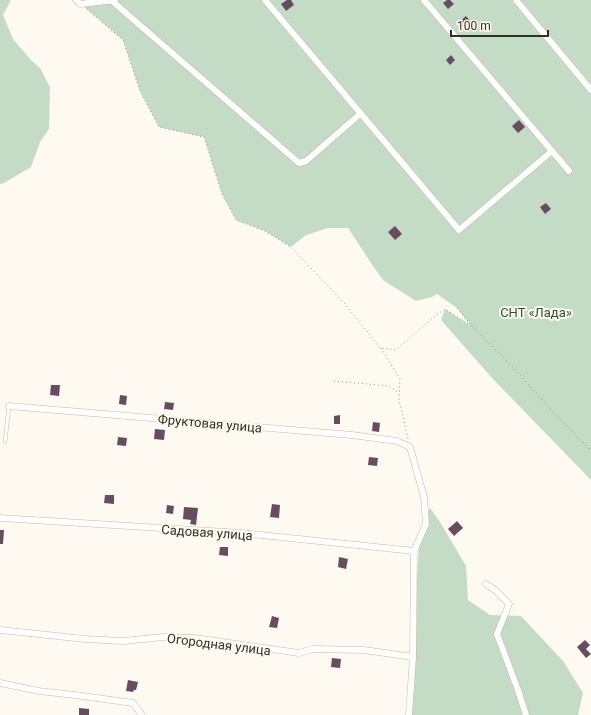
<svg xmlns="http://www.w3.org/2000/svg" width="591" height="715" viewBox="0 0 591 715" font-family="Roboto,sans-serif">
  <rect width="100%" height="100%" fill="#fefaf2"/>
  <path fill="#c4dbc6" d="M0 0H11L3 15 13 39 31 60 40 68 50 87 49 129 40 142 31 167 4 183 0 184Z
    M76 0H591V480L492 378 441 320 445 309 471 326 457 308 437 294 432 297 416 301 383 280 371 263 348 228H328L306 235 291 247 265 231 236 220 222 194 204 137 159 127 140 91 123 40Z
    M430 508 440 522 466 566 468 600 490 615 521 616 563 661 583 693 578 715H411L413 644 420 530Z"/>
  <path fill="#684c60" d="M287 0H291L294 5 286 11 281 4Z
    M447 0H450L454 4 448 9 443 3Z
    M466 16 471 22 464 28 459 22Z
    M451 55 455 60 450 65 446 60Z
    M519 120 525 127 518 133 512 126Z
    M546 203 551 209 545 214 540 207Z
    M395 226 402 234 395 240 388 232Z
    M51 385H60L59 396 50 395Z
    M120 395 127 396 126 405 119 404Z
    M165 402 174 403 173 410 164 409Z
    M340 415V424H334V416Z
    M373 422 380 423 379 432 372 431Z
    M155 429 165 430 164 440 154 439Z
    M118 437 127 438 126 446 117 445Z
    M369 457 378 458 377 466 368 465Z
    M105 495H114V504L104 503Z
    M272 504 280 505 279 518 270 517Z
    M167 505 174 506 173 514 166 513Z
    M184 507 198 508 196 525 190 524 191 520 183 519Z
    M457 521 463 528 454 536 448 529Z
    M0 530H4L3 544H0Z
    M220 547H228V556L219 555Z
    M339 557 348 559 346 569 338 567Z
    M272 616 279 618 277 628 269 627Z
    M585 640 590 645 586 649 591 654 586 658 577 647Z
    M332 658 341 659 340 668 331 667Z
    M128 680 138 682 136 690H134L133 692 126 691Z
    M79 708 89 709V715H79Z"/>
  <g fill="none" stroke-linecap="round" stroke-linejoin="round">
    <g stroke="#c5bba7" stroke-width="4">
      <path id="service" d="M5 442 9 406"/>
    </g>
    <g stroke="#c5bba7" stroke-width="7">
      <path id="minor" d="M76 0 80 4 115 0
        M265 0 459 230 552 151
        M424 0 569 171
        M516 0 591 90
        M112 1 299 163 306 161 360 114
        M9 406 352 435 397 441 410 447 424 497 426 524 414 551 413 657 409 715
        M0 518 242 533 414 551
        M486 584 495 590 509 604 497 634 518 690 526 715
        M0 630 85 639 123 641 164 637 194 638 299 653 313 649 364 650 413 657
        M0 683 39 691 75 695 133 703 142 715"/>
    </g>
    <path stroke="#949088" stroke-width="1" stroke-dasharray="1 3" stroke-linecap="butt" d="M87 9 123 40 140 91 159 127 204 137 222 194 236 220 265 231 291 247 345 304 380 348 396 350 435 316 445 309 473 327
      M457 308 473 327 510 364 553 412 591 451
      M381 348 400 379 399 400 408 439
      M334 381 389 386 399 393"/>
    <use href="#service" stroke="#fff" stroke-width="3"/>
    <use href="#minor" stroke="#fff" stroke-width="6"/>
  </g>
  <g text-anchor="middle" stroke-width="4" stroke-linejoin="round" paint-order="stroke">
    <g font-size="13" fill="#295631" stroke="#fefaf2">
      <text x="536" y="317">СНТ «Лада»</text>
    </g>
    <g font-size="13" fill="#343028" stroke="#fefaf2">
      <text transform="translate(210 423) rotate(5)" y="5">Фруктовая улица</text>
      <text transform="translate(207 532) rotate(4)" y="5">Садовая улица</text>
      <text transform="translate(219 644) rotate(7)" y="5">Огородная улица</text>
    </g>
  </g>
  <path d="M451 30v6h97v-6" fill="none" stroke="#343028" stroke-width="2"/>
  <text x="457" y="30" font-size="12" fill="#343028" stroke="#fefaf2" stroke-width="3" paint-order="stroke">100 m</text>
</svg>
